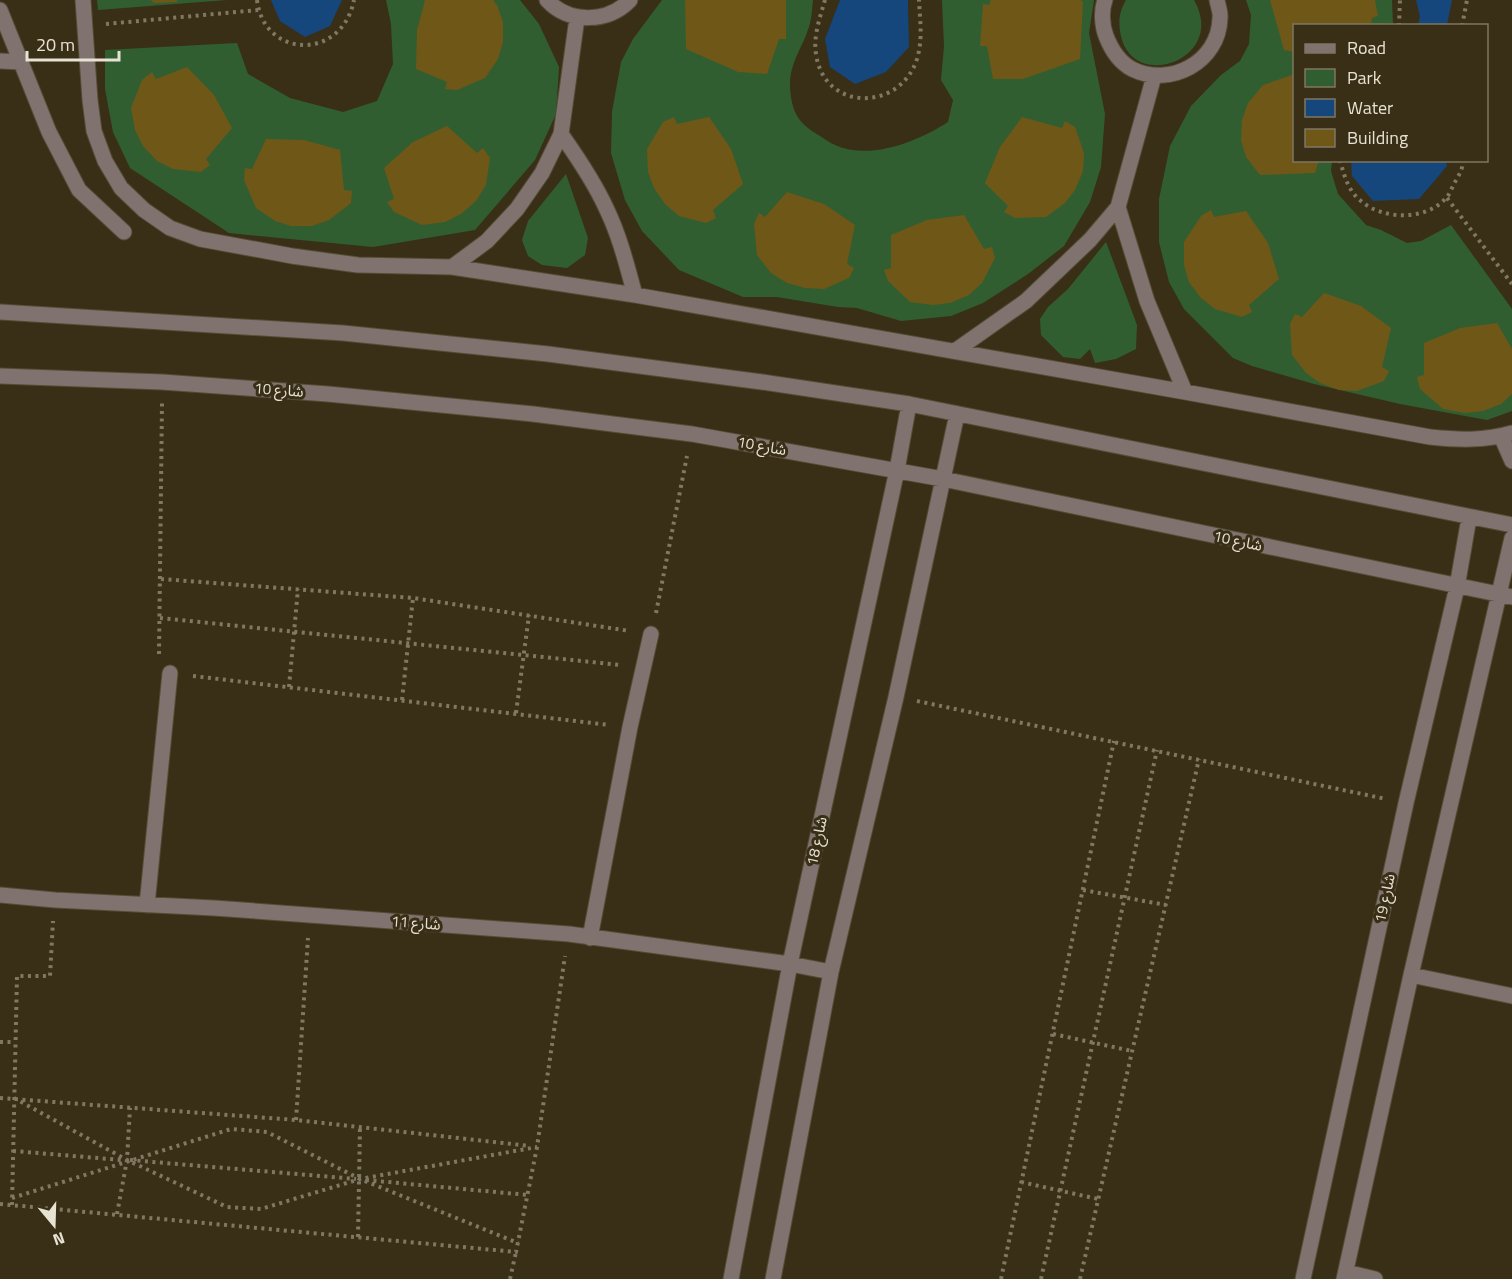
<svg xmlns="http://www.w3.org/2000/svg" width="1512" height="1279" viewBox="0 0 1512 1279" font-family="'Titillium Web','Noto Sans Arabic',sans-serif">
  <rect width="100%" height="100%" fill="#392f17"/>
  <path fill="#315e31" d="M97 0H227L98 10Z
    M386 0H520L539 24 559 67 556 114 535 160 475 230 373 247 229 233 130 168 113 132 105 89V50L237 43 248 74 290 98 343 112 377 101 393 64 391 24Z
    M662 0H813C812 7 812 16 810 23 804 47 789 61 790 88 792 113 798 123 820 136 825 139 830 143 835 145 870 161 919 141 948 122L953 100 941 80 944 46 942 0H1094L1089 33 1105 114 1101 167 1090 202 1064 246 1028 274 983 303 951 316 901 321 857 308 838 307 777 297H743L679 270 642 231 625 200 611 153 612 112 621 62 633 39Z
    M1126 0H1194C1227 58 1138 91 1122 40 1118 25 1118 14 1126 0Z
    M1246 0H1392L1393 25 1294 26V160L1332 161 1331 171 1338 194 1366 225 1381 230 1407 243 1421 241 1451 225 1512 309V411L1487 420 1400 404 1314 384 1252 366 1233 358 1184 309 1169 282 1159 242V199L1170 146 1191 106 1221 75 1240 61 1249 44 1251 15Z
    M566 174 588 238 585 255 567 268 542 265 528 256 522 240 528 221Z
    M1106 242 1137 325 1136 349 1116 359 1095 363 1090 349 1080 359 1063 357 1041 335 1040 319 1048 307 1068 289Z"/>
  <path fill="#15467c" d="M271 0H342L330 26 305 37 280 21Z
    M840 0H908L909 47 886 72 855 84 830 67 825 39Z
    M1416 0H1452L1447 25H1418L1420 17Z
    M1351 161H1446L1447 166 1419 199 1373 201 1352 176Z"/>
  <path fill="#6f5718" d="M151 0H177V2L154 3Z
    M425 0H493L497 5 503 22V42L498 59 485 78 457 90 445 89 447 82 416 69 417 30Z
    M685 0H786V39H779L767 74 738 72 686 49Z
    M991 0H1080L1083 2 1080 59 1023 79H993L987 46H980L983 4 989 5Z
    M1270 0H1375L1378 16 1372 18 1371 26H1294V52L1284 50Z
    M187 67 214 95 232 128 206 159 210 165 201 172 173 169 157 161 143 146 135 130 131 108 142 80 152 72 156 79Z
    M1292 75H1294V160H1319L1315 173 1260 175 1246 157 1241 140 1242 120 1248 103 1263 85Z
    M674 117 677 124 709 117 731 149 743 184 713 210 716 218 706 223 679 216 665 204 654 188 648 172 647 149 663 122Z
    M1022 117 1062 128 1065 121 1075 127 1084 153 1083 171 1075 190 1065 203 1046 217 1015 218 1004 212 1008 206 985 183 1000 147Z
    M447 126 477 153 483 148 490 158 486 185 476 201 461 214 445 222 422 225 394 212 387 202 394 199 384 168 413 142Z
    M266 139 304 140 340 150 344 190 352 191 351 203 329 220 312 226H291L275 221 256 208 244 180 245 168 252 169Z
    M787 192 824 204 855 225 847 264 854 268 849 278 824 289 805 288 787 283 771 273 757 255 754 224 759 213 765 217Z
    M1211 210 1214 217 1246 211 1268 243 1279 279 1249 305 1252 312 1242 317 1215 309 1201 298 1189 282 1184 265V242L1201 216Z
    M964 215 984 249 992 247 995 258 982 283 969 295 950 303 933 305 910 302 888 281 884 270 891 268V235L927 220Z
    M1324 293 1361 306 1391 328 1382 367 1389 371 1384 381 1357 391 1339 390 1320 383 1306 373 1292 355 1290 324 1295 314 1302 317Z
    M1497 323 1512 349V394L1501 404 1483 411 1465 413 1443 409 1420 389 1417 377 1424 375V343L1460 328Z"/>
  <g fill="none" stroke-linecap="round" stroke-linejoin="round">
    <g stroke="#554c35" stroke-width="17">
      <path id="minor" d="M83 0 90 100 94 131 105 161 121 188 144 210 170 228 200 239 292 256 358 265 452 267 635 295 1185 392 1430 437C1458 440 1485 441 1512 433
        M547 0C569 24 608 23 630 0
        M1105 0C1101 10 1102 26 1106 36 1111 49 1119 62 1132 69 1170 88 1219 62 1220 18 1221 13 1218 6 1217 0
        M0 10 49 132 79 190 124 232
        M0 61 21 62
        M561 134C578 158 595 183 607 210 620 237 627 266 635 295
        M1118 207 1147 301 1185 392
        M452 267 487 241 517 209 542 173 561 134 577 18
        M0 312 343 333 548 354 762 382 909 404 1512 525
        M955 351 1026 301 1090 240 1118 207 1154 76
        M0 376 162 382 328 394 533 414 692 434 943 479 1512 597
        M1501 436 1512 461
        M0 895 55 900 214 908 569 934 790 964 831 972
        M147 905 170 673
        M590 938 630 727 651 634
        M1411 975 1512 996
        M1346 1272 1375 1279
        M731 1279 790 964 897 470 909 404
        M773 1279 831 972 896 697 957 414
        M1303 1279 1406 803 1457 587 1469 518
        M1344 1279 1411 975 1512 538"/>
    </g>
    <path stroke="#807863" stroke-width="4" stroke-dasharray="3 4.5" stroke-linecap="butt" d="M257 0C264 59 342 61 354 0
      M825 0C820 17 813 37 816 54 824 112 900 112 917 59 923 39 920 21 919 0
      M106 24 258 10
      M1399 26 1400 0
      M1462 26 1467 0
      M1340 160C1344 175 1348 191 1361 201 1383 220 1426 221 1446 198 1450 194 1452 187 1455 182 1459 175 1463 169 1463 160
      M1447 198 1512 284
      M161 579 413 598 630 631
      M656 613 687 456
      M160 618 621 665
      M159 654 162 403
      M193 676 609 725
      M289 687 298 589
      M402 700 413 598
      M917 701 1386 799
      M516 713 529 615
      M1083 890 1166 905
      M1053 1034 1132 1051
      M0 1042H15
      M0 1098 296 1120 530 1146
      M14 1098 127 1160 227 1207 261 1209 360 1179 537 1147
      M296 1120 308 938
      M13 1151 122 1160
      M130 1160 356 1179
      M366 1180 528 1195
      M1021 1182 1098 1199
      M12 1198 231 1129 267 1132 360 1179 518 1243
      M0 1204 516 1252 537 1147 565 956
      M12 1205 17 976H50L53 921
      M117 1214 127 1160 130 1108
      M358 1237 360 1127
      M510 1279 516 1252
      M1001 1279 1114 741
      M1041 1279 1157 750
      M1080 1279 1199 759"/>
    <use href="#minor" stroke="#80726f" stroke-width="15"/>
  </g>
  <g text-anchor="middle" stroke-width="6" stroke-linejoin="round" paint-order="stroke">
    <g font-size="15" fill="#e8e2d3" stroke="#392f17">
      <text transform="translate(279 390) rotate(4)" y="5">شارع 10</text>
      <text transform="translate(762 446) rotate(10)" y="5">شارع 10</text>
      <text transform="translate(1238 541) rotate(12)" y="5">شارع 10</text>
      <text transform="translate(817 841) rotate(-78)" y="5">شارع 18</text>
      <text transform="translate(1385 898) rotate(-78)" y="5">شارع 19</text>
      <text transform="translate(416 923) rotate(4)" y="5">شارع 11</text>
    </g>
  </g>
  <rect x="1293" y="24" width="195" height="138" fill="#392f17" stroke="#7f7762" stroke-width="1.5"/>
  <rect x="1305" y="44" width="30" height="9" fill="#80726f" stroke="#7f7762" stroke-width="1.5"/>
  <text x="1347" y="54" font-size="18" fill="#e8e2d3">Road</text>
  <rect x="1305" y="69" width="30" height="18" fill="#315e31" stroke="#7f7762" stroke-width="1.5"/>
  <text x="1347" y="84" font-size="18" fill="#e8e2d3">Park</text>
  <rect x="1305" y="99" width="30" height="18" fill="#15467c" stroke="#7f7762" stroke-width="1.5"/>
  <text x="1347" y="114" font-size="18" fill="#e8e2d3">Water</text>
  <rect x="1305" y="129" width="30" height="18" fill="#6f5718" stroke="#7f7762" stroke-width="1.5"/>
  <text x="1347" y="144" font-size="18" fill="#e8e2d3">Building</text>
  <g transform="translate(54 1225) rotate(161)" stroke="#392f17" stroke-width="4.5" paint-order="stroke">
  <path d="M0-4.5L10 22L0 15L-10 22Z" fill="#e8e2d3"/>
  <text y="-9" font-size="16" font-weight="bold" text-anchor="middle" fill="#e8e2d3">N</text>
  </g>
  <path d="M27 51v9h92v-9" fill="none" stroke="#e8e2d3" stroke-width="3"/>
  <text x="36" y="51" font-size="18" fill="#e8e2d3" stroke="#392f17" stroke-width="4.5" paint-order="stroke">20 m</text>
</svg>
